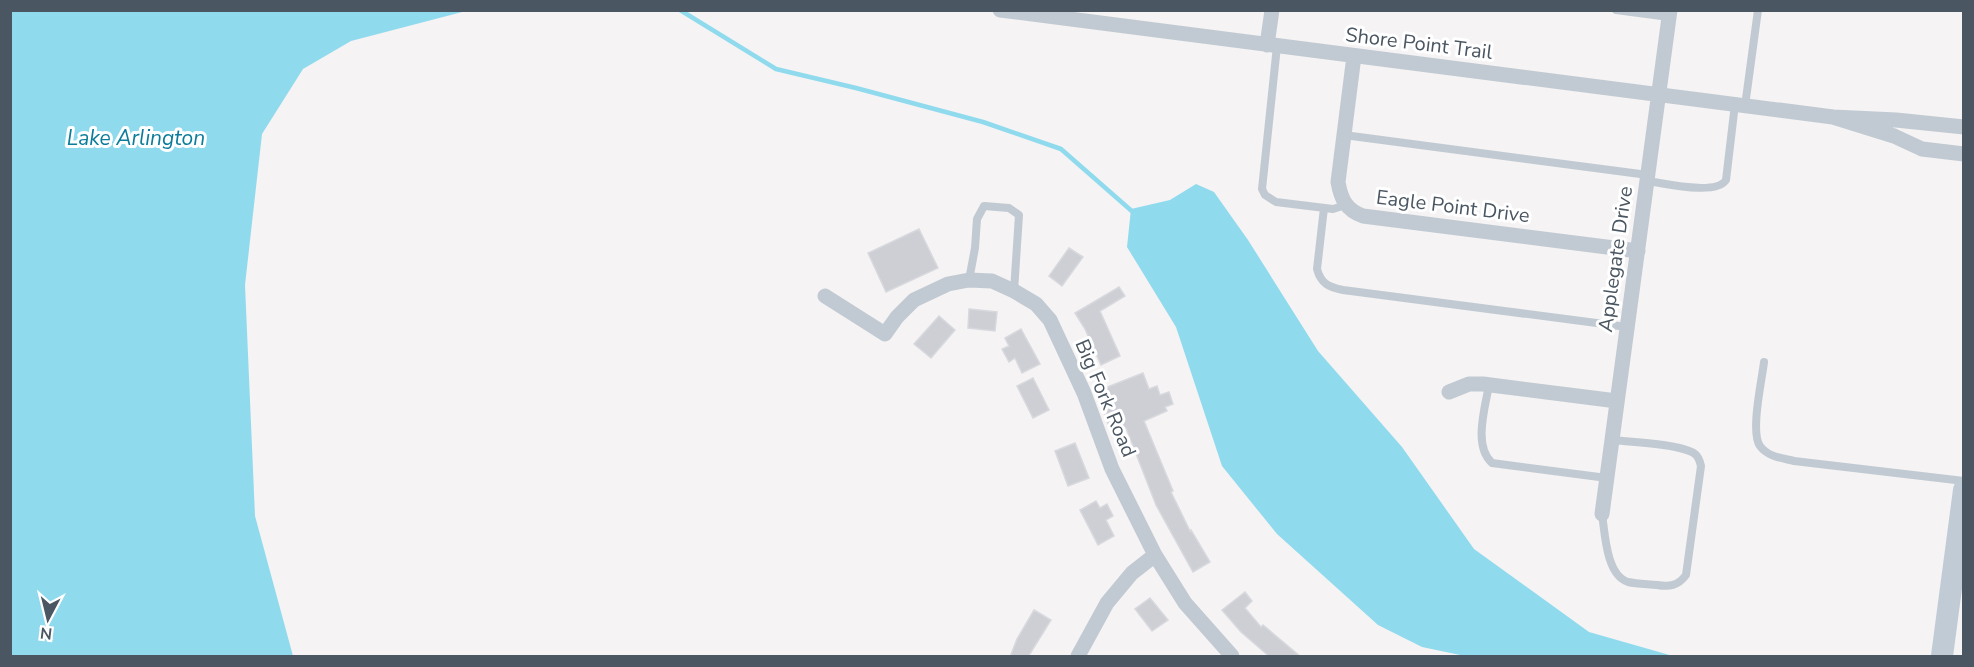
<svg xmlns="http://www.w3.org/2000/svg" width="1974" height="667" viewBox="0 0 1974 667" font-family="'Nunito Sans',sans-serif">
  <rect width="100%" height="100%" fill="#f5f3f3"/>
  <path fill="#90daee" d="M10 11H466L351 41 303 69 262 134 245 285 255 516 293 656H11Z
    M1196 184 1214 192 1248 240 1318 351 1402 447 1474 549 1589 632 1673 656H1465L1422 647 1378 625 1277 534 1222 466 1176 327 1127 247 1131 209 1170 200Z"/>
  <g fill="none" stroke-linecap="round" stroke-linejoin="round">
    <path stroke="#90daee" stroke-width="4.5" d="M680 10 776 69 856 88 983 122 1061 149 1134 213"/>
  </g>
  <path fill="#cdcfd5" stroke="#d7d9de" stroke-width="1.5" d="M919 229 938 268 886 292 868 253Z
    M1069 248 1083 257 1062 286 1049 276Z
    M1119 287 1125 296 1100 311 1120 356 1101 365 1085 329 1075 313Z
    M969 309 997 312 995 331 968 328Z
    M939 316 955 330 931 358 914 344Z
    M1021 329 1040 364 1022 373 1015 358 1009 362 1002 349 1009 346 1005 338Z
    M1143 373 1149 389 1157 386 1160 395 1169 392 1173 404 1165 407 1167 411 1144 421 1173 491 1171 492 1190 531 1191 530 1210 562 1193 572 1156 505 1126 428 1112 434 1102 408 1111 404 1105 388Z
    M1033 378 1049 410 1033 418 1017 386Z
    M1075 443 1089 478 1068 486 1055 451Z
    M1096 501 1100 508 1107 504 1113 516 1106 520 1114 536 1098 545 1080 510Z
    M1245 592 1252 601 1245 608 1261 627 1263 625 1301 657H1270L1241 632 1222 610Z
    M1150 598 1168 620 1152 631 1135 609Z
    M1034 610 1051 620 1028 657H1010L1017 639Z"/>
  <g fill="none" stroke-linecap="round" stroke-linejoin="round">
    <path stroke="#c1cad2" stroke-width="8" d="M1616 10 1669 17
      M1277 46 1262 189 1265 195 1276 202 1333 209 1346 205
      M1745 106 1758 10
      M1344 135 1648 175
      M1647 181C1664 183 1716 196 1726 180L1735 104
      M1324 208 1317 269C1321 284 1329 287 1343 290L1627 327
      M969 280 975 248 977 219 984 206 1009 208 1019 215 1014 291
      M1764 362C1762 380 1750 432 1760 446 1768 457 1782 458 1794 461L1964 481
      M1489 385C1485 408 1473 446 1492 463L1607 478
      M1602 514C1605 533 1606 575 1628 582 1637 584 1647 584 1657 585 1669 587 1678 586 1686 575L1701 466C1700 462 1699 457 1695 454 1682 444 1631 442 1612 440"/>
    <path stroke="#c1cad2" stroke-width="15" d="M1000 10 1833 117
      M1267 45 1272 10
      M1354 56 1338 182C1341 199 1346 210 1363 216L1638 251
      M1964 127 1896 120 1833 117 1894 136 1922 149 1964 154
      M825 296 885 334 897 317 914 300 948 284 969 280 992 281 1014 291 1036 304 1050 320 1084 393 1112 469 1155 555 1185 603 1232 656
      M1449 392 1469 384H1483L1617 401
      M1602 514 1670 10
      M1078 656 1107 603 1132 573 1155 555"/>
    <path stroke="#c1cbd6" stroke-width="22" d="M1942 656 1964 490"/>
  </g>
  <g text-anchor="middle" stroke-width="6" stroke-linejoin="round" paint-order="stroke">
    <g font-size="20" fill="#4a5661" stroke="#fff">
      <text transform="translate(1419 43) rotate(7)" y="7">Shore Point Trail</text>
      <text transform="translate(1453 206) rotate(7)" y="7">Eagle Point Drive</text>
      <text transform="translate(1615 259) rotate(-82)" y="7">Applegate Drive</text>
      <text transform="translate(1106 398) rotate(67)" y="7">Big Fork Road</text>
    </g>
    <g font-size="21" font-style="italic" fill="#0c7c9b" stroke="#fff">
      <text x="136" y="145">Lake Arlington</text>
    </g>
  </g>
  <rect width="1974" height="667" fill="none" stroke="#4a5661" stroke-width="24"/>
  <g transform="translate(48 619) rotate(187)" stroke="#ffffff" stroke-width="4.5" paint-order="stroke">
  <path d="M0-4.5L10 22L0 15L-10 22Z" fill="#4a5661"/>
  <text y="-9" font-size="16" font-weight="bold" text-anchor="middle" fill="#4a5661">N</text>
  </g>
</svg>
